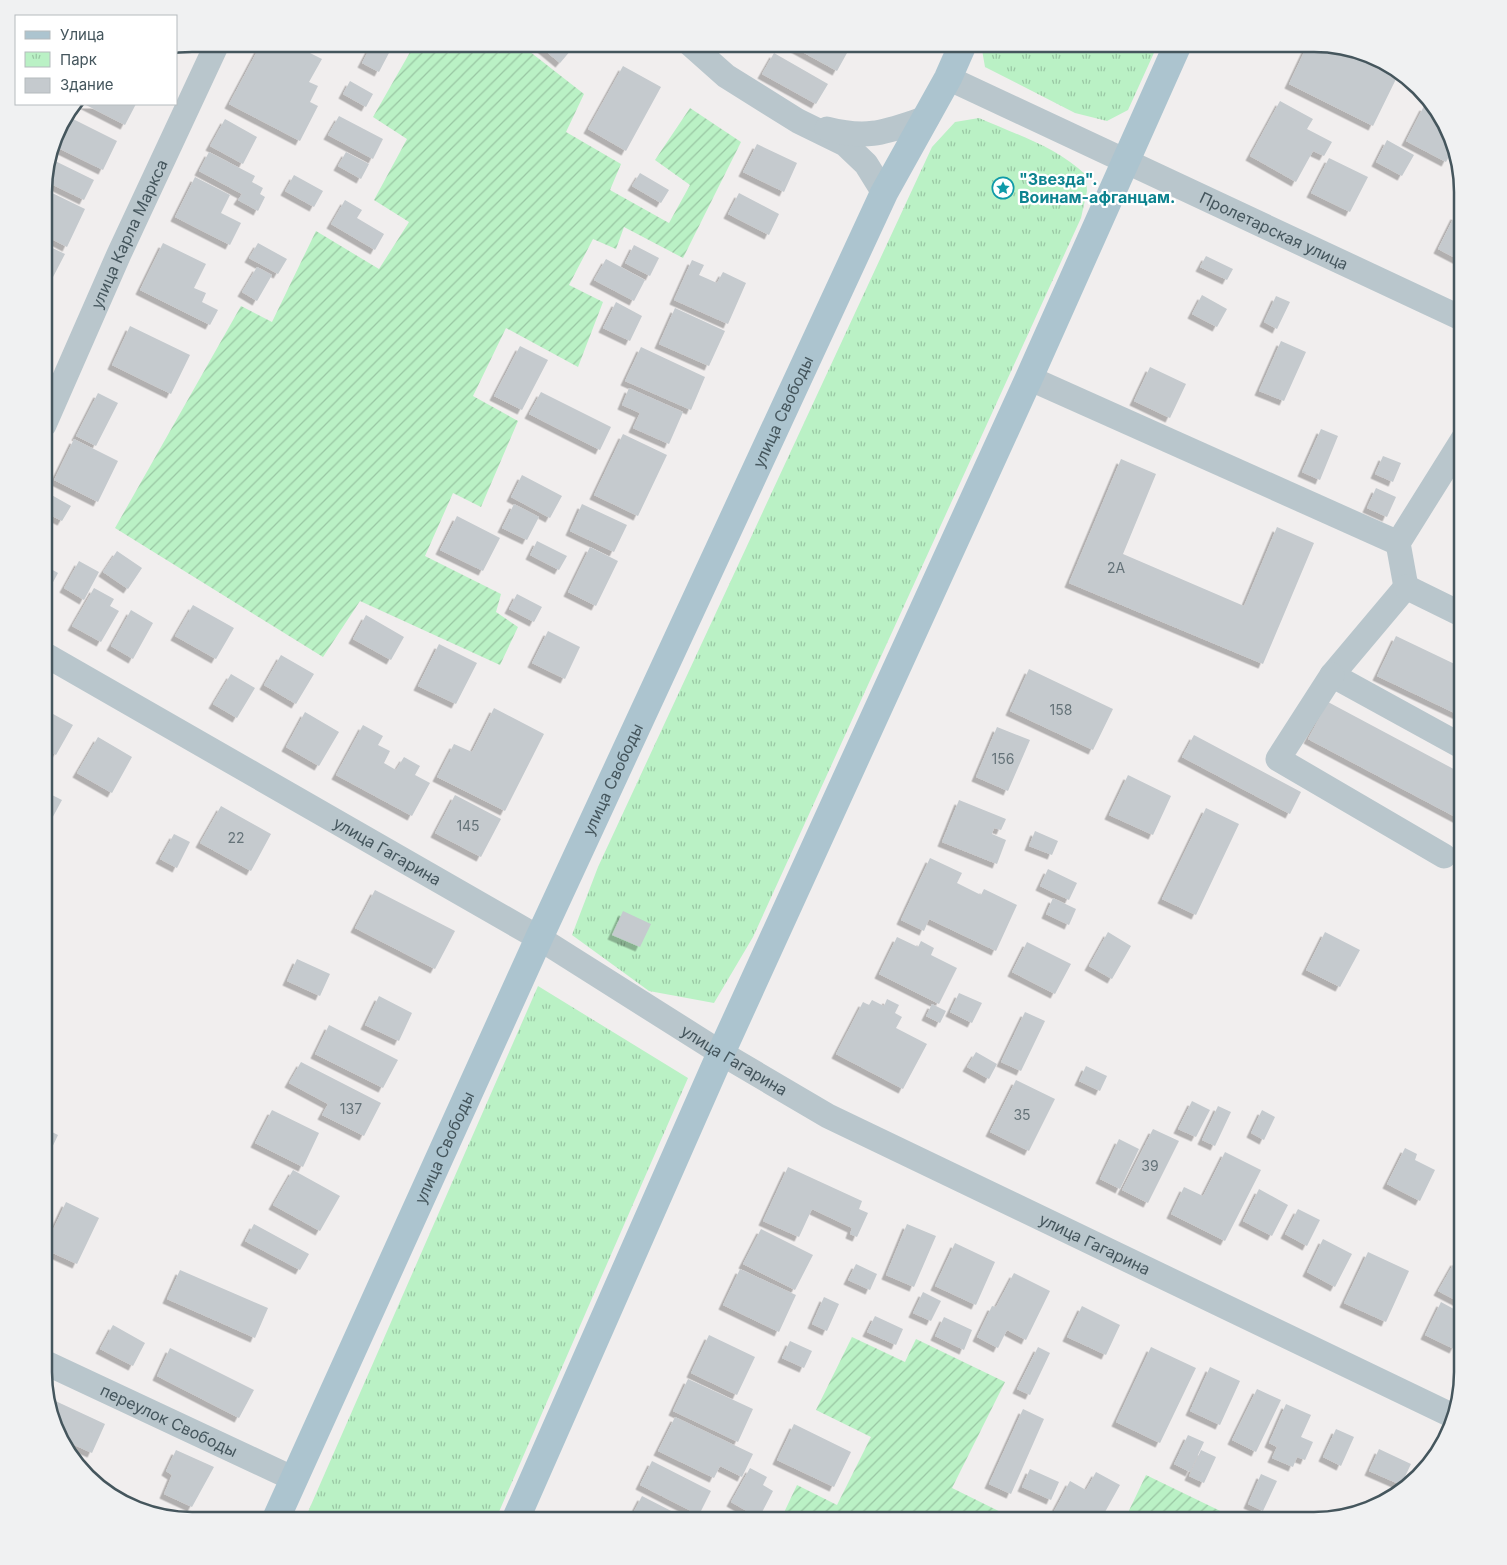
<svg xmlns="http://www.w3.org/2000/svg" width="1507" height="1565" viewBox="0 0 1507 1565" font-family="Inter,sans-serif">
  <defs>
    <pattern id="park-tufts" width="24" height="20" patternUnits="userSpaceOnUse" patternTransform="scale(1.25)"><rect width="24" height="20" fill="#baf1c5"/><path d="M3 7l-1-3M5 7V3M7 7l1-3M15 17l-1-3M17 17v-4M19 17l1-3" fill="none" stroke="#99c6a3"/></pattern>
    <pattern id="garden-furrows" width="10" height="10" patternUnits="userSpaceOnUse" patternTransform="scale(1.25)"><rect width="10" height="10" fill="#baf1c5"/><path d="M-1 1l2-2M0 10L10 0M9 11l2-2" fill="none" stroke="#99c6a3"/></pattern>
    <filter id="shadow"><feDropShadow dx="-4.5" dy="4.5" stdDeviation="0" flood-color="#0004"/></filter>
  </defs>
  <rect width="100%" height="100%" fill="#f1eeee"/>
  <path fill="url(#park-tufts)" d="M981 44H1158L1128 110 1107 121 1075 113 985 67Z
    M979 118C1017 135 1055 146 1086 175L1087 191 1081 218 753 937 714 1003 649 991 572 935 598 867 932 147 955 122Z
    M538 986 688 1078 495 1521H304Z"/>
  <path fill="url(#garden-furrows)" d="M409 44H520L584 94 566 132 621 164 610 190 669 223 690 185 655 160 690 108 741 142 683 258 624 227 616 249 593 239 569 285 603 302 578 367 506 328 473 396 518 421 481 507 453 493 425 556 501 594 496 612 518 627 500 665 360 601 323 657 115 528 241 306 272 322 316 231 379 269 409 222 374 200 407 139 373 117 413 47Z
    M852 1337 905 1362 916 1339 1005 1382 952 1488 1019 1521H780L797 1485 837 1505 871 1437 816 1410Z
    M1146 1475 1241 1521H1124Z"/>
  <path fill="#c5cace" filter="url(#shadow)" d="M261 44H313L308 52 322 59 309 82 318 86 310 102 318 106 300 141 229 104Z
    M372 44 390 51 379 72 362 63Z
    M537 44H576L560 63Z
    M788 44H852L837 71Z
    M1308 44H1324L1338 48 1397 77 1373 126 1289 84Z
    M774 53 828 84 816 104 762 74Z
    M623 66 661 87 626 151 588 129Z
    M350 81 373 94 366 107 343 94Z
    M1280 101 1313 119 1307 129 1332 142 1324 156 1313 151 1296 182 1250 156Z
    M84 104H136L125 125Z
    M1424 106 1438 113 1452 136 1454 147 1446 162 1406 141Z
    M67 116 117 141 103 170 54 146 59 127Z
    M339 116 383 139 373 159 328 135Z
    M225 119 257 137 243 164 210 146Z
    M1387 140 1414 155 1402 176 1376 162Z
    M757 144 797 163 784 192 743 172Z
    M209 152 255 176 252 182 263 188 260 194 265 197 258 211 238 200 242 194 199 171Z
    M346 152 369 164 361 179 338 166Z
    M1329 158 1368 177 1350 212 1311 193Z
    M51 159 94 180 84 200 45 181Z
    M640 173 669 190 661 203 632 186Z
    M294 175 323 191 314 207 285 191Z
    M195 177 230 195 221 213 241 223 230 245 175 217Z
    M44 189 85 209 67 247 44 235Z
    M739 193 779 214 769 235 728 214Z
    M345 200 362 210 357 218 384 234 375 250 331 224Z
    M1455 215 1463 219V262L1438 249Z
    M163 243 206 264 194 288 206 293 202 302 218 310 210 325 140 290Z
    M258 243 287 259 278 274 249 258Z
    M44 244 65 254 52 279 44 275Z
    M634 245 659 258 650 276 625 263Z
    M1206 256 1233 269 1227 280 1200 267Z
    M606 259 645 280 634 301 594 280Z
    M692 260 704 265 699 275 717 283 723 272 746 283 728 324 674 300Z
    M257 267 272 275 257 301 242 292Z
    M44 281 51 285 44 299Z
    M1202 295 1227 309 1217 327 1192 314Z
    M1276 296 1290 302 1277 329 1264 322Z
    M616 302 642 316 630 341 603 328Z
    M675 308 725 331 709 366 659 344Z
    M130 326 190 355 171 394 112 365Z
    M1281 341 1306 352 1284 401 1259 391Z
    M520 346 548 360 522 410 494 396Z
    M641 347 705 377 691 410 625 381Z
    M1150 367 1186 384 1170 418 1134 401Z
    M629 388 683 412 669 444 633 428 640 413 622 405Z
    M541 392 611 427 600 450 529 414Z
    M98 393 118 403 96 446 76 436Z
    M1321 429 1338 436 1320 480 1302 472Z
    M623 434 667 455 638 516 594 495Z
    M74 439 118 461 98 502 54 480Z
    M1383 456 1401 463 1393 482 1375 474Z
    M1121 459 1156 474 1123 554 1244 606 1277 527 1314 543 1263 664 1069 583Z
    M522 475 562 496 550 518 511 497Z
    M1376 488 1396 497 1387 517 1367 508Z
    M48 493 71 506 62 521 44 512V500Z
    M514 504 539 517 527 540 502 528Z
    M582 504 627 525 614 552 570 531Z
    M457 516 500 538 483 571 440 550Z
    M537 541 567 556 559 570 530 555Z
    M590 547 618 561 596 606 568 592Z
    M117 551 142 568 128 589 103 572Z
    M79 561 99 572 84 600 64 588Z
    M44 565 58 573 44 599Z
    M94 588 114 599 110 606 119 611 101 642 72 626Z
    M517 594 542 607 534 622 509 609Z
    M193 605 234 628 216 659 175 636Z
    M131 610 153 623 133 659 111 646Z
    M366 615 404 637 391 660 353 639Z
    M548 631 580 647 565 679 532 663Z
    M1396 636 1463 668V717L1377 676Z
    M439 644 477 663 456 704 418 686Z
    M281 655 314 674 296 704 264 685Z
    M1029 669 1113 709 1093 750 1010 711Z
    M231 674 255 688 237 718 213 704Z
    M1328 702 1463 774V821L1308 739Z
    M494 708 544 734 505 811 437 777 454 744 472 752Z
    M44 709 73 725 56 755 44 749Z
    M305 712 339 732 319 766 286 747Z
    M363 725 383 736 378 745 390 751 384 763 396 770 404 757 420 766 415 775 430 783 412 816 336 775Z
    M997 727 1030 740 1008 791 976 777Z
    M1194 735 1301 792 1290 814 1182 757Z
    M98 737 132 757 112 793 77 773Z
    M1128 775 1171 796 1153 835 1109 815Z
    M44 791 62 800 49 824 44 821Z
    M455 795 501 819 481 857 435 833Z
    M959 800 1006 819 1001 830 994 828 992 834 1006 840 997 864 942 842Z
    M221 806 271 834 251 871 200 843Z
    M1206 808 1239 824 1196 915 1162 899Z
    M1035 831 1058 841 1052 855 1029 846Z
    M174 834 190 842 177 868 160 859Z
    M930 858 962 873 957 883 981 895 984 889 1017 905 996 951 929 919 924 931 901 920Z
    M1048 869 1077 883 1069 900 1040 886Z
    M375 890 455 931 435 969 355 928Z
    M1053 898 1076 909 1069 925 1046 914Z
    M623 911 651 924 640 947 612 935Z
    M1108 932 1131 946 1112 979 1089 966Z
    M1325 932 1360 950 1340 987 1306 970Z
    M897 937 918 947 921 941 934 948 931 955 957 968 939 1004 879 974Z
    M1027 942 1071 964 1055 994 1012 972Z
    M297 959 330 974 320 996 287 981Z
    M959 993 982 1003 972 1023 950 1012Z
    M379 996 412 1013 399 1041 365 1025Z
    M887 999 899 1005 895 1013 902 1017 896 1028 927 1044 903 1089 836 1054 863 1002 869 1005 872 1000 884 1006Z
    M932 1004 946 1011 940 1023 926 1016Z
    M1025 1012 1045 1021 1021 1071 1001 1062Z
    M329 1025 398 1060 383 1088 315 1054Z
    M976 1052 997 1064 989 1079 967 1067Z
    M301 1062 381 1103 364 1136 322 1115 328 1104 289 1083Z
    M1086 1066 1107 1076 1100 1091 1079 1081Z
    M1016 1080 1055 1099 1029 1151 990 1132Z
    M1192 1101 1210 1110 1196 1137 1178 1129Z
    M1218 1106 1231 1112 1215 1146 1202 1140Z
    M272 1110 319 1133 303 1167 255 1143Z
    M1262 1110 1275 1117 1264 1140 1251 1133Z
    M44 1128 58 1135 49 1154 44 1151Z
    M1153 1129 1179 1141 1148 1203 1122 1190Z
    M1119 1139 1139 1149 1120 1189 1100 1179Z
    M1405 1148 1417 1154 1415 1160 1435 1170 1420 1201 1387 1184Z
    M1225 1152 1261 1170 1225 1241 1171 1214 1184 1187 1203 1196Z
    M788 1167 862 1201 859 1209 868 1213 857 1237 850 1234 852 1228 812 1209 799 1237 763 1221Z
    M293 1170 340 1196 320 1231 273 1205Z
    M1259 1189 1288 1205 1272 1236 1243 1221Z
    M66 1202 99 1218 77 1264 44 1249Z
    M1298 1209 1320 1220 1307 1246 1285 1234Z
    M254 1224 309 1254 300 1270 245 1241Z
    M907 1224 936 1236 914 1287 886 1275Z
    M761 1229 813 1255 795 1290 743 1264Z
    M1323 1239 1352 1254 1335 1287 1307 1272Z
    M955 1243 995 1262 976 1305 935 1286Z
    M1368 1252 1409 1271 1386 1322 1344 1303Z
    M1455 1261 1463 1265V1304L1438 1291Z
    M856 1264 877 1274 870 1290 848 1280Z
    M740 1269 796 1295 779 1332 723 1305Z
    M180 1270 268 1308 255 1338 167 1299Z
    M1014 1273 1050 1291 1026 1340 1007 1330 998 1348 977 1337 992 1306 996 1307Z
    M923 1292 941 1301 931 1321 913 1313Z
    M824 1297 839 1304 827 1331 812 1324Z
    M1441 1302 1463 1314V1331L1454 1349 1425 1335Z
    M1082 1306 1120 1325 1106 1355 1067 1337Z
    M875 1316 903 1329 896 1345 867 1332Z
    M944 1317 972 1330 964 1350 935 1336Z
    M113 1325 145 1343 133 1366 100 1349Z
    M709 1335 755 1357 737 1395 691 1373Z
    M790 1341 812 1351 804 1368 782 1358Z
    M1038 1347 1050 1353 1030 1395 1017 1389Z
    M1151 1347 1196 1368 1160 1443 1116 1422Z
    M170 1348 254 1390 239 1418 157 1376Z
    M1210 1367 1240 1381 1220 1425 1190 1411Z
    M688 1379 753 1409 738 1442 673 1411Z
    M1257 1389 1281 1400 1256 1452 1232 1440Z
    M49 1398 105 1424 92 1453 61 1439 55 1429Z
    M1286 1404 1311 1415 1301 1437 1313 1442 1305 1460 1297 1457 1293 1467 1272 1458 1277 1447 1269 1443Z
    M1023 1409 1044 1419 1011 1494 989 1484Z
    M675 1417 753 1454 742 1477 720 1466 714 1478 658 1451Z
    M794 1424 851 1452 834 1487 777 1460Z
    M1336 1429 1354 1437 1341 1466 1323 1457Z
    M1188 1435 1204 1442 1190 1472 1174 1464Z
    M1379 1449 1411 1464 1401 1485 1369 1471Z
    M176 1450 214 1467 192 1507 164 1494 172 1475 166 1471Z
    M1201 1450 1216 1457 1204 1483 1189 1476Z
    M652 1461 711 1491 699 1515 640 1485Z
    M750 1468 767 1477 763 1485 773 1491 759 1518 731 1502Z
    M1030 1469 1059 1482 1051 1500 1022 1487Z
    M1096 1472 1120 1485 1100 1521H1054L1050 1519 1070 1481 1086 1490Z
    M1261 1474 1277 1481 1263 1511 1248 1504Z
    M642 1496 677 1514 673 1521H629Z
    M707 1513 723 1521H702Z"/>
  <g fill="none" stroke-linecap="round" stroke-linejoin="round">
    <g stroke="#b9c6cc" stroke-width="25">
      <path d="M690 44 726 76 798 121 845 144 866 164 884 193"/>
      <path id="s1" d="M948 78 1463 319"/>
      <path d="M827 129C870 140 887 131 927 118"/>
      <path d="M1029 378 1398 543"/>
      <path id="s2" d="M44 425 119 254 217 44"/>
      <path d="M1406 587 1332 675 1463 747"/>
      <path d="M1406 587 1398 543 1463 439"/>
      <path d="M1406 587 1463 615"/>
      <path id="s3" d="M44 654 539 938 721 1053 828 1116 1453 1416"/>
      <path d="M1332 675 1278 759 1444 856"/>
      <path id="s4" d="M44 1362 294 1479"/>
    </g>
    <g stroke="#acc4cf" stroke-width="28">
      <path id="s5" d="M275 1521 539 938 884 193 948 78 963 44"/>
      <path d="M515 1521 721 1053 1029 378 1178 44"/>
    </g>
  </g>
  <defs>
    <g id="sight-ring" transform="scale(1.125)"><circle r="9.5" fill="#fff" stroke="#0f9aa8" stroke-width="1.5"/><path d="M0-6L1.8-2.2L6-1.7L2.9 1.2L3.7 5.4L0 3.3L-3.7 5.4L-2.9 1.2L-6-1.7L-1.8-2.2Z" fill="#0f9aa8"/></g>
  </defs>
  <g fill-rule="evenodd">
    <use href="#sight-ring" x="1003" y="188"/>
  </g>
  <g text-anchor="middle" stroke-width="4.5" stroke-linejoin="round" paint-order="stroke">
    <g font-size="14" fill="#657379">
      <text x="1116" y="573">2А</text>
      <text x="1061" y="715">158</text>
      <text x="1003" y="764">156</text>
      <text x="468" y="831">145</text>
      <text x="236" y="843">22</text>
      <text x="351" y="1114">137</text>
      <text x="1022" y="1120">35</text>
      <text x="1150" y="1171">39</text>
    </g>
    <g font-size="16" font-weight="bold" fill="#0d838f" stroke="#fff" text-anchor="start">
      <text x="1019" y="185">"Звезда".<tspan x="1019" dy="18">Воинам-афганцам.</tspan></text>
    </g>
    <g font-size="16" fill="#45565d" stroke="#fff">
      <text dy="6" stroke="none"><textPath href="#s1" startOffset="360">Пролетарская улица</textPath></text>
      <text dy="6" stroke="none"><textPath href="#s2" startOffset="209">улица Карла Маркса</textPath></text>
      <text dy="6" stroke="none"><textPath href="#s5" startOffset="1220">улица Свободы</textPath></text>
      <text dy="6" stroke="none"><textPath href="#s5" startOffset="815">улица Свободы</textPath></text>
      <text dy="6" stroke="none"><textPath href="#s3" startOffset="396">улица Гагарина</textPath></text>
      <text dy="6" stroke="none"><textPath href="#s3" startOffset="801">улица Гагарина</textPath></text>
      <text dy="6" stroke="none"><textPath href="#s5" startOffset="410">улица Свободы</textPath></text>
      <text dy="6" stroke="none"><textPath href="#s3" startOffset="1206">улица Гагарина</textPath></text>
      <text dy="6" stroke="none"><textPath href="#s4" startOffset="138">переулок Свободы</textPath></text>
    </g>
  </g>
  <path d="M0 0H1507V1565H0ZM192 52H1314A140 140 0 0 1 1454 192V1372A140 140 0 0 1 1314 1512H192A140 140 0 0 1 52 1372V192A140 140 0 0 1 192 52Z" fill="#f0f1f2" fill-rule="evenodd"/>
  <path fill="none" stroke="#45565d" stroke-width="2.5" d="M192 52H1314A140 140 0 0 1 1454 192V1372A140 140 0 0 1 1314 1512H192A140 140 0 0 1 52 1372V192A140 140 0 0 1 192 52Z"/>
  <rect x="15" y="15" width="162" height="90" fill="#ffffff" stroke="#b5bbbe"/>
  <rect x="25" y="31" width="25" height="8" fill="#acc4cf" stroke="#b5bbbe"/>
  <text x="60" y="40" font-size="15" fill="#45565d">Улица</text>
  <rect x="25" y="52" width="25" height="15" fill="url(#park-tufts)" stroke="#b5bbbe"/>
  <text x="60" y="65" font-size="15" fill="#45565d">Парк</text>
  <rect x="25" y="78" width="25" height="15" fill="#c5cace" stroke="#b5bbbe"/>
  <text x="60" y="90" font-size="15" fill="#45565d">Здание</text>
</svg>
